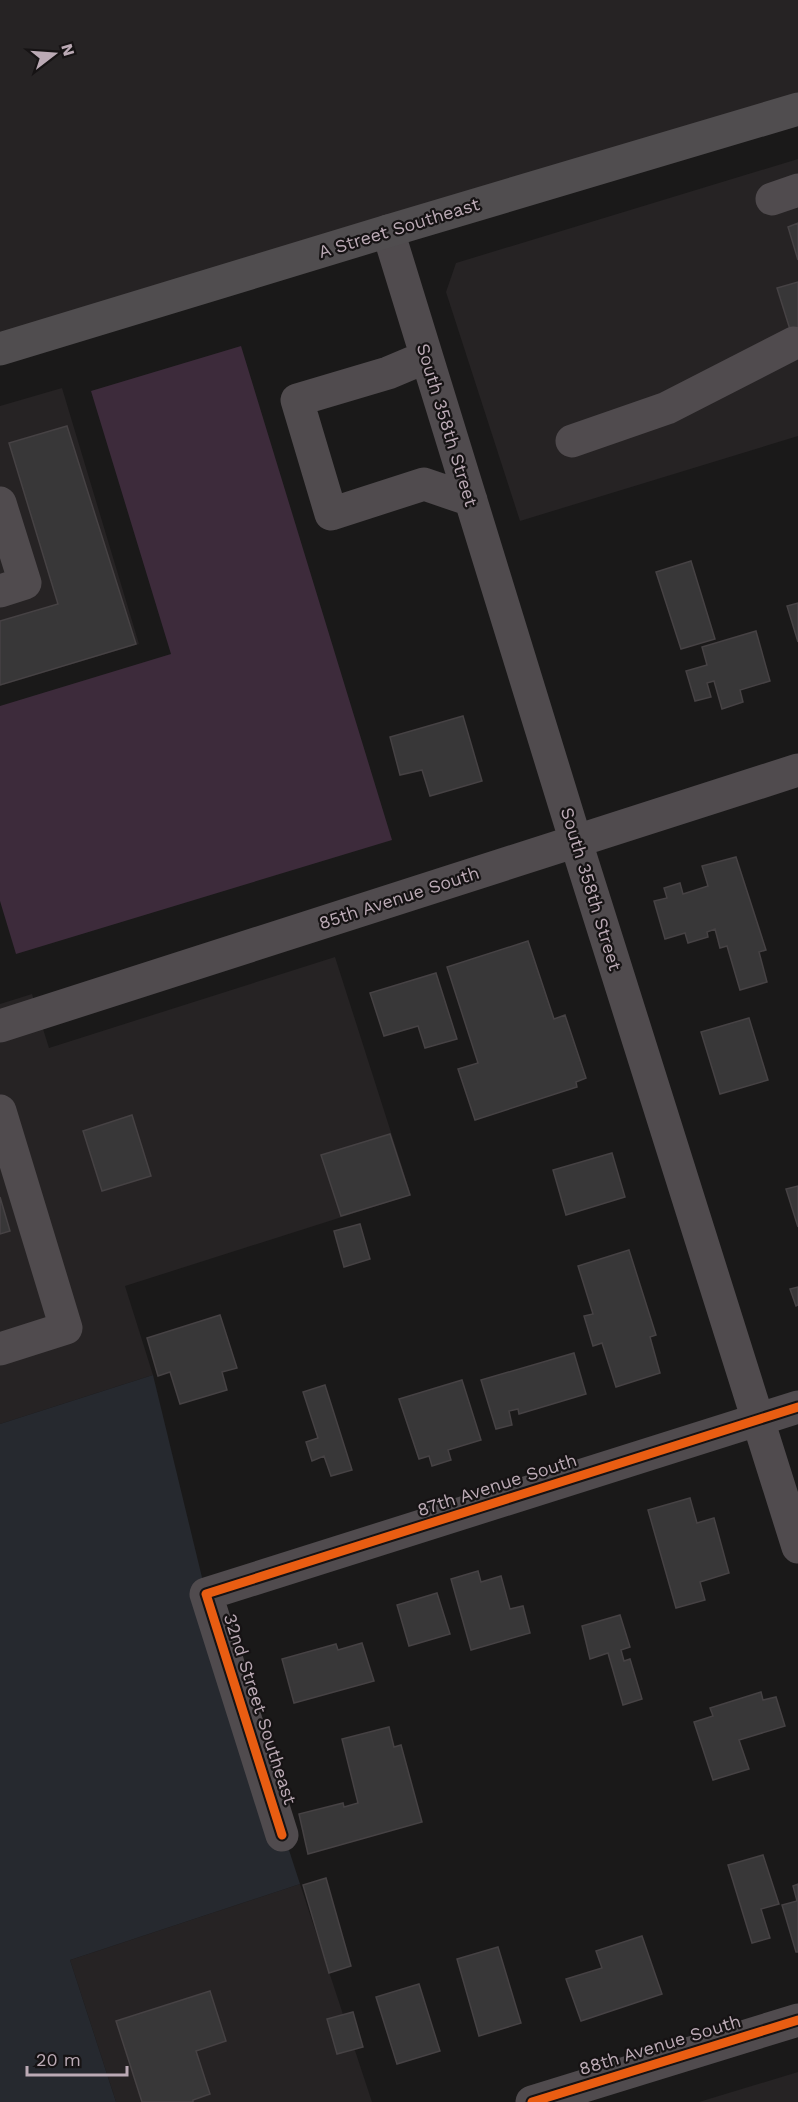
<svg xmlns="http://www.w3.org/2000/svg" width="798" height="2102" viewBox="0 0 798 2102" font-family="'Work Sans',sans-serif">
  <rect width="100%" height="100%" fill="#1a1919"/>
  <path fill="#262324" d="M0 0H798V109L0 349Z
    M798 159V436L520 521 446 292 456 263Z
    M62 388 139 644 0 686V406Z
    M335 957 411 1195 125 1286 153 1375 0 1424V1004L32 994 49 1048Z
    M300 1884 372 2102H116L70 1960Z
    M798 2072V2102H699Z"/>
  <path fill="#26292f" d="M153 1375 206 1594 300 1884 70 1960 116 2102H0V1424Z"/>
  <path fill="#3d2b3b" d="M241 346 392 840 16 954 0 901V706L171 654 91 391Z"/>
  <path fill="#383738" stroke="#464244" stroke-width="1.5" d="M798 223V260L788 227Z
    M798 282V355L777 288Z
    M67 426 136 644 0 685V621L58 604 9 443Z
    M691 561 715 639 681 649 656 572Z
    M798 603V642L787 606Z
    M756 631 770 681 740 690 743 702 722 709 714 681 707 683 711 697 695 701 686 671 707 665 702 647Z
    M463 716 482 781 430 796 422 770 400 775 390 737Z
    M736 857 766 950 759 952 767 982 740 990 727 946 720 948 715 929 707 932 708 937 688 943 685 933 665 939 654 901 667 898 664 888 680 883 683 894 708 886 702 866Z
    M528 941 554 1019 565 1015 586 1078 576 1082 577 1087 475 1120 458 1069 478 1063 447 967Z
    M436 973 457 1039 425 1048 418 1026 384 1036 370 993Z
    M749 1018 768 1080 720 1094 701 1032Z
    M132 1115 151 1176 102 1191 83 1131Z
    M390 1134 410 1195 341 1216 321 1155Z
    M612 1153 625 1197 566 1215 553 1170Z
    M798 1186V1227L786 1189Z
    M0 1197 10 1231 0 1234Z
    M360 1224 370 1259 344 1267 334 1231Z
    M629 1250 656 1335 650 1337 660 1373 616 1387 602 1343 593 1346 584 1316 593 1314 578 1266Z
    M798 1287V1305L796 1306 790 1289Z
    M220 1315 237 1368 222 1372 227 1390 180 1404 170 1372 158 1376 147 1338Z
    M574 1353 586 1394 519 1414 518 1409 509 1411 512 1425 496 1429 481 1380Z
    M462 1380 481 1440 448 1450 451 1460 432 1466 429 1456 419 1459 399 1399Z
    M325 1385 352 1470 331 1476 324 1456 312 1461 306 1442 318 1438 303 1392Z
    M690 1498 697 1523 714 1518 729 1573 700 1582 705 1600 676 1608 648 1510Z
    M478 1571 481 1582 501 1576 510 1609 523 1606 530 1633 471 1650 451 1579Z
    M437 1593 450 1634 409 1646 397 1605Z
    M620 1615 630 1647 621 1650 624 1661 630 1659 642 1699 623 1705 608 1653 590 1659 582 1626Z
    M362 1643 374 1681 294 1703 282 1659 336 1644 338 1650Z
    M761 1692 763 1700 776 1697 785 1726 739 1740 749 1769 713 1780 694 1722 713 1716 710 1708Z
    M389 1727 394 1747 401 1745 422 1822 308 1854 299 1814 343 1803 344 1807 358 1803 342 1739Z
    M763 1855 779 1904 761 1909 770 1938 752 1943 728 1865Z
    M326 1878 351 1966 329 1973 303 1885Z
    M798 1884V1952H796L782 1905 797 1901 793 1886Z
    M642 1936 662 1994 581 2021 566 1979 602 1968 596 1951Z
    M498 1947 521 2023 479 2036 457 1959Z
    M419 1984 440 2051 397 2064 376 1997Z
    M210 1991 226 2041 196 2051 210 2094 193 2100V2102H142L116 2021Z
    M353 2012 363 2047 337 2054 327 2019Z"/>
  <g fill="none" stroke-linecap="round" stroke-linejoin="round">
    <path stroke="#504b4e" stroke-width="33" d="M772 199 798 190
      M388 231 576 842 798 1547
      M426 357 388 373 297 400 331 514 424 484 471 500
      M572 441 667 408 794 343
      M0 503 25 583 0 591
      M0 1026 798 770
      M0 1111 66 1328 0 1349
      M282 1835 206 1594 798 1407
      M532 2102 798 2020"/>
    <path stroke="#504d4f" stroke-width="33" d="M0 349 388 231 798 109"/>
    <g stroke="#161314" stroke-width="13">
      <path id="cycleway" d="M282 1835 206 1594 798 1407
        M532 2102 798 2020"/>
    </g>
    <use href="#cycleway" stroke="#e95d12" stroke-width="9"/>
  </g>
  <g text-anchor="middle" stroke-width="4.5" stroke-linejoin="round" paint-order="stroke">
    <g font-size="18" fill="#bbaab5" stroke="#161314">
      <text transform="translate(399 228) rotate(-17)" y="6">A Street Southeast</text>
      <text transform="translate(447 425) rotate(73)" y="6">South 358th Street</text>
      <text transform="translate(591 889) rotate(73)" y="6">South 358th Street</text>
      <text transform="translate(399 898) rotate(-18)" y="6">85th Avenue South</text>
      <text transform="translate(497 1485) rotate(-18)" y="6">87th Avenue South</text>
      <text transform="translate(260 1709) rotate(72)" y="6">32nd Street Southeast</text>
      <text transform="translate(660 2045) rotate(-17)" y="6">88th Avenue South</text>
    </g>
  </g>
  <g transform="translate(54 54) rotate(73)" stroke="#161314" stroke-width="4.5" paint-order="stroke">
  <path d="M0-4.5L10 22L0 15L-10 22Z" fill="#bbaab5"/>
  <text y="-9" font-size="16" font-weight="bold" text-anchor="middle" fill="#bbaab5">N</text>
  </g>
  <path d="M27 2066v9h100v-9" fill="none" stroke="#bbaab5" stroke-width="3"/>
  <text x="36" y="2066" font-size="18" fill="#bbaab5" stroke="#161314" stroke-width="4.5" paint-order="stroke">20 m</text>
</svg>
